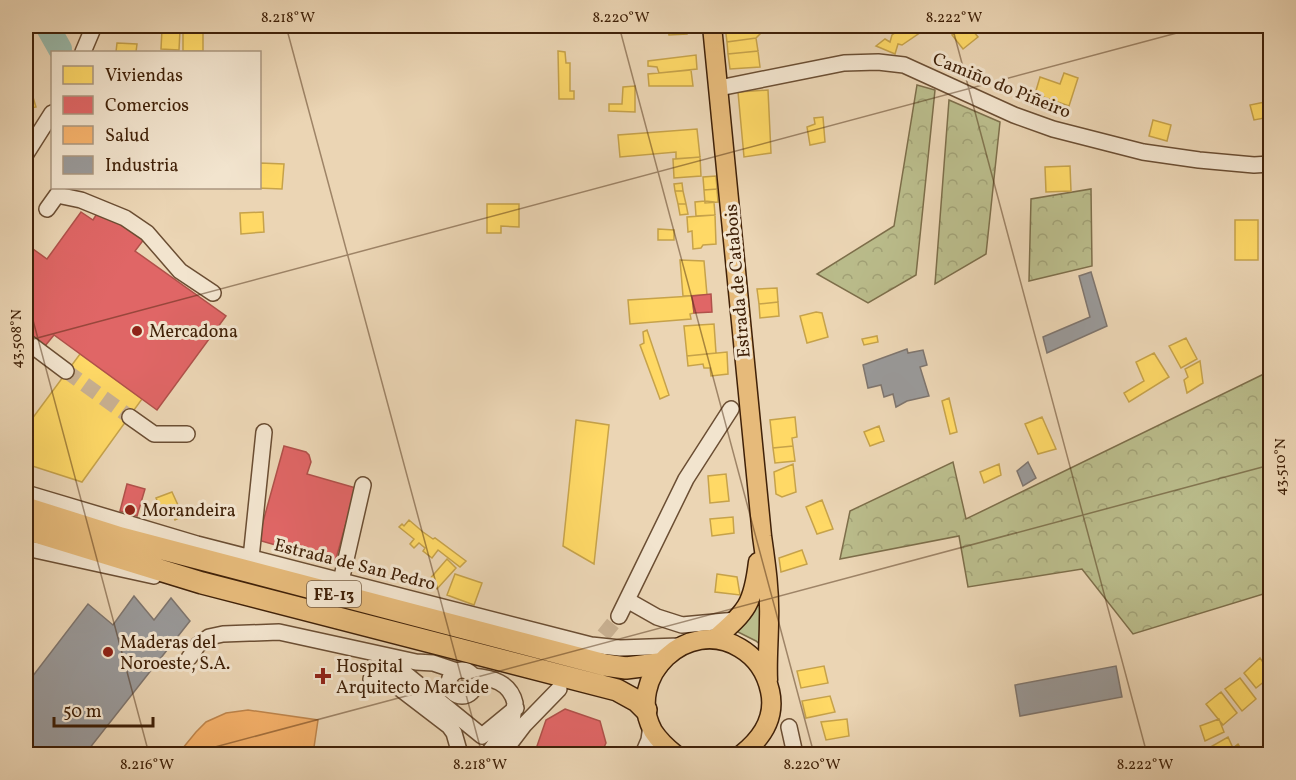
<svg xmlns="http://www.w3.org/2000/svg" width="1296" height="780" viewBox="0 0 1296 780" font-family="Vollkorn,serif">
  <defs>
    <pattern id="forest-crowns" width="20" height="18" patternUnits="userSpaceOnUse" patternTransform="scale(1.5)"><rect width="20" height="18" fill="#babc8b"/><path d="M2 6a3 3 0 1 1 6 0M12 15a3 3 0 1 1 6 0" fill="none" stroke="#a1a176"/></pattern>
  </defs>
  <rect width="100%" height="100%" fill="#ebd5b4"/>
  <filter id="stains"><feTurbulence type="fractalNoise" baseFrequency=".00333" numOctaves="4"/><feColorMatrix values="0 0 0 0 .2 0 0 0 0 .09 0 0 0 0 .02 0 0 0 .5 -.17"/></filter>
  <radialGradient id="worn" r=".72"><stop offset=".6" stop-color="#630" stop-opacity="0"/><stop offset="1" stop-color="#630" stop-opacity=".3"/></radialGradient>
  <path fill="#babc8b" stroke="#7d6e4a" stroke-width="1.5" d="M762 574 763 647 756 641 736 631 751 614Z"/>
  <path fill="url(#forest-crowns)" stroke="#7d6e4a" stroke-width="1.5" d="M917 85 935 90 916 275 868 303 817 274 894 226Z
    M949 100 1000 122 986 254 935 284Z
    M1091 189 1092 266 1029 281 1031 199Z
    M1270 371V592L1133 634 1082 569 968 587 959 536 840 559 850 511 953 462 966 519Z"/>
  <path fill="#ffd966" stroke="#c6a24a" stroke-width="1.5" d="M114 26H138V30L114 31Z
    M668 26H687V34L669 35Z
    M725 26H760L761 33 756 38 727 42Z
    M905 26H916L921 32 902 45 898 44 895 54 876 46 885 39 890 42 892 35Z
    M964 26H969L978 37 963 49 952 35Z
    M162 29 180 30 179 50 161 49Z
    M183 30 203 31V51H183Z
    M756 38 758 51 728 54 727 42Z
    M117 43 137 44 136 52H116Z
    M558 51 565 52 566 63H570V91H574V99H559Z
    M758 51 760 67 730 69 728 54Z
    M696 55 697 69 659 73 657 67 648 66V61Z
    M691 70 693 86H649L648 74Z
    M1064 73 1078 78 1069 106 1035 94 1040 77 1060 84Z
    M635 86V112L609 111V104H622L623 87Z
    M768 90 771 153 744 157 738 92Z
    M32 94 36 107 26 109V95Z
    M1270 101V117L1254 120 1250 105Z
    M823 117 825 142 810 145 807 127 815 124 814 118Z
    M1153 120 1171 125 1167 141 1149 136Z
    M697 129 700 157 676 159V152L620 157 618 135Z
    M700 157 701 176 674 178 673 159Z
    M260 163 284 164 282 189 257 188H260Z
    M1070 166 1071 191 1046 192 1045 167Z
    M716 176 717 189 704 190 703 177Z
    M682 183 683 191H675L674 184Z
    M717 189 718 202 705 203 704 190Z
    M675 191H683L686 204H678Z
    M705 201 714 202 715 215 696 216 695 202Z
    M487 204H519V227L501 226V233H487Z
    M678 204H686L688 214 680 215Z
    M263 212 264 232 241 234 240 213Z
    M715 215 716 244 703 245 701 248 693 249 692 231 688 232 687 217Z
    M1235 220H1258V260H1235Z
    M658 229 674 230V240H658Z
    M680 260 704 261 707 295 683 296Z
    M777 288 778 302 759 304 757 289Z
    M692 296 694 313 690 314 691 319 630 324 628 300Z
    M778 302 779 316 760 318 759 304Z
    M816 312 822 313 828 337 807 343 800 316Z
    M714 324 716 353 687 356 684 326Z
    M647 330 669 395 660 399 640 345 644 343 643 332Z
    M877 336 878 342 864 345 862 339Z
    M1186 338 1197 359 1181 368 1169 346Z
    M727 352 728 374 711 376 710 368H704L703 364 688 366 687 356Z
    M1154 353 1169 377 1129 402 1124 393 1144 381 1136 362Z
    M80 354 142 399 82 482 26 464V427Z
    M1200 361 1203 383 1187 393 1184 380 1188 377 1185 369Z
    M949 398 957 432 950 434 942 401Z
    M795 417 797 437 792 438 793 446 773 448 770 420Z
    M1042 417 1056 449 1038 454 1025 424Z
    M576 420 609 425 594 564 563 546Z
    M879 426 884 441 870 446 864 432Z
    M793 446 795 461 775 463 773 448Z
    M793 464 796 492 782 497 776 494 774 472Z
    M999 464 1001 475 984 483 980 472Z
    M726 474 729 501 710 503 708 476Z
    M172 492 183 516 175 520 170 507 161 510 156 498Z
    M822 500 833 529 817 534 806 507Z
    M733 517 734 533 712 536 710 519Z
    M409 520 423 532 433 539 435 538 466 561 460 567 438 550 432 558 423 551 425 548 419 543 414 548 410 544 414 539 399 527 402 524 404 526Z
    M802 550 807 564 781 572 779 558Z
    M447 559 456 568 437 589 428 581Z
    M455 574 482 583 474 605 447 595Z
    M717 574 737 577 740 595 715 592Z
    M1260 658 1270 672V677L1256 688 1244 673Z
    M824 666 828 683 801 688 797 671Z
    M1240 678 1256 699 1242 711 1225 689Z
    M1221 692 1237 713 1223 725 1206 704Z
    M830 696 835 712 806 718 802 701Z
    M847 719 849 736 826 740 821 722Z
    M1219 719 1224 732 1205 741 1200 726Z
    M1228 737 1233 748 1238 744 1244 754H1210L1207 749Z
    M830 747 832 754H805V751Z"/>
  <path fill="#e06666" stroke="#b0514a" stroke-width="1.5" d="M81 212 93 220 98 212 129 227 145 238 135 251 226 316 157 410 54 335 45 346 26 332V260L33 249 47 259Z
    M711 294 712 312 694 313 692 296Z
    M284 446 306 452 309 455 311 462 307 474 356 488 335 562 258 540Z
    M127 484 145 489 137 516 120 511Z
    M565 709 600 721 606 743 601 754H552L536 749 546 720Z"/>
  <path fill="#f6b26b" stroke="#bf864d" stroke-width="1.5" d="M248 710 318 720 313 754H271L247 751 241 752 245 754H178L196 732 206 722 226 713Z"/>
  <path fill="#999" stroke="#7e756e" stroke-width="1.5" d="M1091 272 1107 326 1047 353 1043 337 1090 317 1079 276Z
    M907 349 908 353 923 350 927 365 920 367 929 396 907 401 896 407 893 394 884 397 881 385 868 388 863 365Z
    M1028 462 1036 478 1023 486 1017 471Z
    M134 596 154 620 171 598 190 621 85 754H26V679L29 681 88 604 113 625Z
    M1116 666 1122 697 1020 716 1015 685Z"/>
  <g fill="none" stroke-linecap="round" stroke-linejoin="round">
    <path stroke="#99b9aa" stroke-width="24" d="M47 26 60 49"/>
    <path stroke="#c9b192" stroke-width="15" stroke-dasharray="15 8" stroke-linecap="butt" d="M66 371 130 417
      M589 653 619 616"/>
    <g stroke="#6b4e33" stroke-width="18">
      <path id="minor" d="M83 52 94 26
        M719 88 844 63 878 62 904 65 1014 115 1053 129 1143 152 1199 160 1254 165 1270 164
        M26 154 52 113
        M47 209 57 195 81 200 125 218 147 233 180 271 213 293
        M26 341 66 371
        M130 417 154 434H187
        M26 493 197 544 591 645 620 648 679 646
        M26 548 154 576
        M251 558 264 432
        M341 581 363 485
        M627 600 657 617 682 625 736 620
        M619 616 686 479 731 409
        M189 658 198 645 209 637 223 634 279 632 416 662 433 663 457 671
        M449 683a13 13 0 1 1 26 0a13 13 0 1 1-26 0Z
        M473 676C492 678 510 682 515 703L512 720 488 754
        M385 677 449 726 454 733 460 754
        M371 679 389 676 397 667 482 736 516 708
        M789 727 795 754
        M502 754 524 725 559 689
        M643 754 649 740 651 725"/>
    </g>
    <g stroke="#402108" stroke-width="21">
      <path id="major" d="M712 26 762 536C766 564 770 591 769 620 769 640 767 660 768 680
        M716 638C747 611 753 604 758 562
        M675 754C666 747 659 740 653 731 624 677 688 616 740 648 757 658 766 672 770 691 776 718 761 739 742 754"/>
    </g>
    <g stroke="#402108" stroke-width="24">
      <path id="highway" d="M26 508 121 538 605 665 626 668 658 664
        M26 529 202 583 617 690 637 701 646 710"/>
    </g>
    <use href="#minor" stroke="#f2e4ce" stroke-width="15"/>
    <use href="#major" stroke="#e6ba7a" stroke-width="18"/>
    <use href="#highway" stroke="#e6ba7a" stroke-width="21"/>
  </g>
  <path fill="none" stroke="#402108" stroke-width="1.5" stroke-opacity="0.45" d="M286 26 482 754M619 26 814 754M952 26 1147 754M26 294 149 754M26 341 1203 26M189 754 1270 465"/>
  <g fill="#8f2418" stroke="#f2e4ce" stroke-width="2">
    <circle cx="137" cy="331" r="6"/>
    <circle cx="130" cy="510" r="6"/>
    <circle cx="108" cy="652" r="6"/>
    <path d="M320 667h6v6h6v6h-6v6h-6v-6h-6v-6h6z"/>
  </g>
  <g text-anchor="middle" stroke-width="6" stroke-linejoin="round" paint-order="stroke">
    <rect fill="#f2e4ce" stroke="#755c43" stroke-width="1.5" x="307" y="581" width="54" height="26" rx="4.5"/>
    <g font-size="16" font-weight="bold" fill="#402108">
      <text x="334" y="600">FE-13</text>
    </g>
    <g font-size="18" fill="#402108" stroke="#f2e4ce">
      <text transform="translate(1002 85) rotate(22)" y="6">Camiño do Piñeiro</text>
      <text transform="translate(737 281) rotate(-95)" y="6">Estrada de Catabois</text>
      <text transform="translate(355 564) rotate(14)" y="6">Estrada de San Pedro</text>
    </g>
    <g font-size="18" fill="#402108" stroke="#f2e4ce" text-anchor="start">
      <text x="149" y="337">Mercadona</text>
      <text x="142" y="516">Morandeira</text>
      <text x="120" y="648">Maderas del<tspan x="120" dy="21">Noroeste, S.A.</tspan></text>
      <text x="336" y="672">Hospital<tspan x="336" dy="21">Arquitecto Marcide</tspan></text>
    </g>
  </g>
  <rect width="1296" height="780" fill="none" stroke="#ebd5b4" stroke-width="66"/>
  <rect x="51" y="51" width="210" height="138" fill="#f2e4ce" stroke="#ab967f" stroke-width="1.5"/>
  <rect x="63" y="66" width="30" height="18" fill="#ffd966" stroke="#ab967f" stroke-width="1.5"/>
  <text x="105" y="81" font-size="18" fill="#402108">Viviendas</text>
  <rect x="63" y="96" width="30" height="18" fill="#e06666" stroke="#ab967f" stroke-width="1.5"/>
  <text x="105" y="111" font-size="18" fill="#402108">Comercios</text>
  <rect x="63" y="126" width="30" height="18" fill="#f6b26b" stroke="#ab967f" stroke-width="1.5"/>
  <text x="105" y="141" font-size="18" fill="#402108">Salud</text>
  <rect x="63" y="156" width="30" height="18" fill="#999999" stroke="#ab967f" stroke-width="1.5"/>
  <text x="105" y="171" font-size="18" fill="#402108">Industria</text>
  <path d="M54 717v9h99v-9" fill="none" stroke="#402108" stroke-width="3"/>
  <text x="63" y="717" font-size="18" fill="#402108" stroke="#f2e4ce" stroke-width="4.5" paint-order="stroke">50 m</text>
  <rect x="33" y="33" width="1230" height="714" fill="none" stroke="#402108" stroke-width="2"/>
  <g font-size="15" text-anchor="middle" fill="#402108">
    <text x="288" y="22">8.218°W</text>
    <text x="621" y="22">8.220°W</text>
    <text x="954" y="22">8.222°W</text>
    <text transform="translate(16 339) rotate(-90)" y="5">43.508°N</text>
    <text transform="translate(1280 467) rotate(-90)" y="5">43.510°N</text>
    <text x="147" y="769">8.216°W</text>
    <text x="480" y="769">8.218°W</text>
    <text x="812" y="769">8.220°W</text>
    <text x="1145" y="769">8.222°W</text>
  </g>
  <rect width="100%" height="100%" filter="url(#stains)"/>
  <rect width="100%" height="100%" fill="url(#worn)"/>
</svg>
